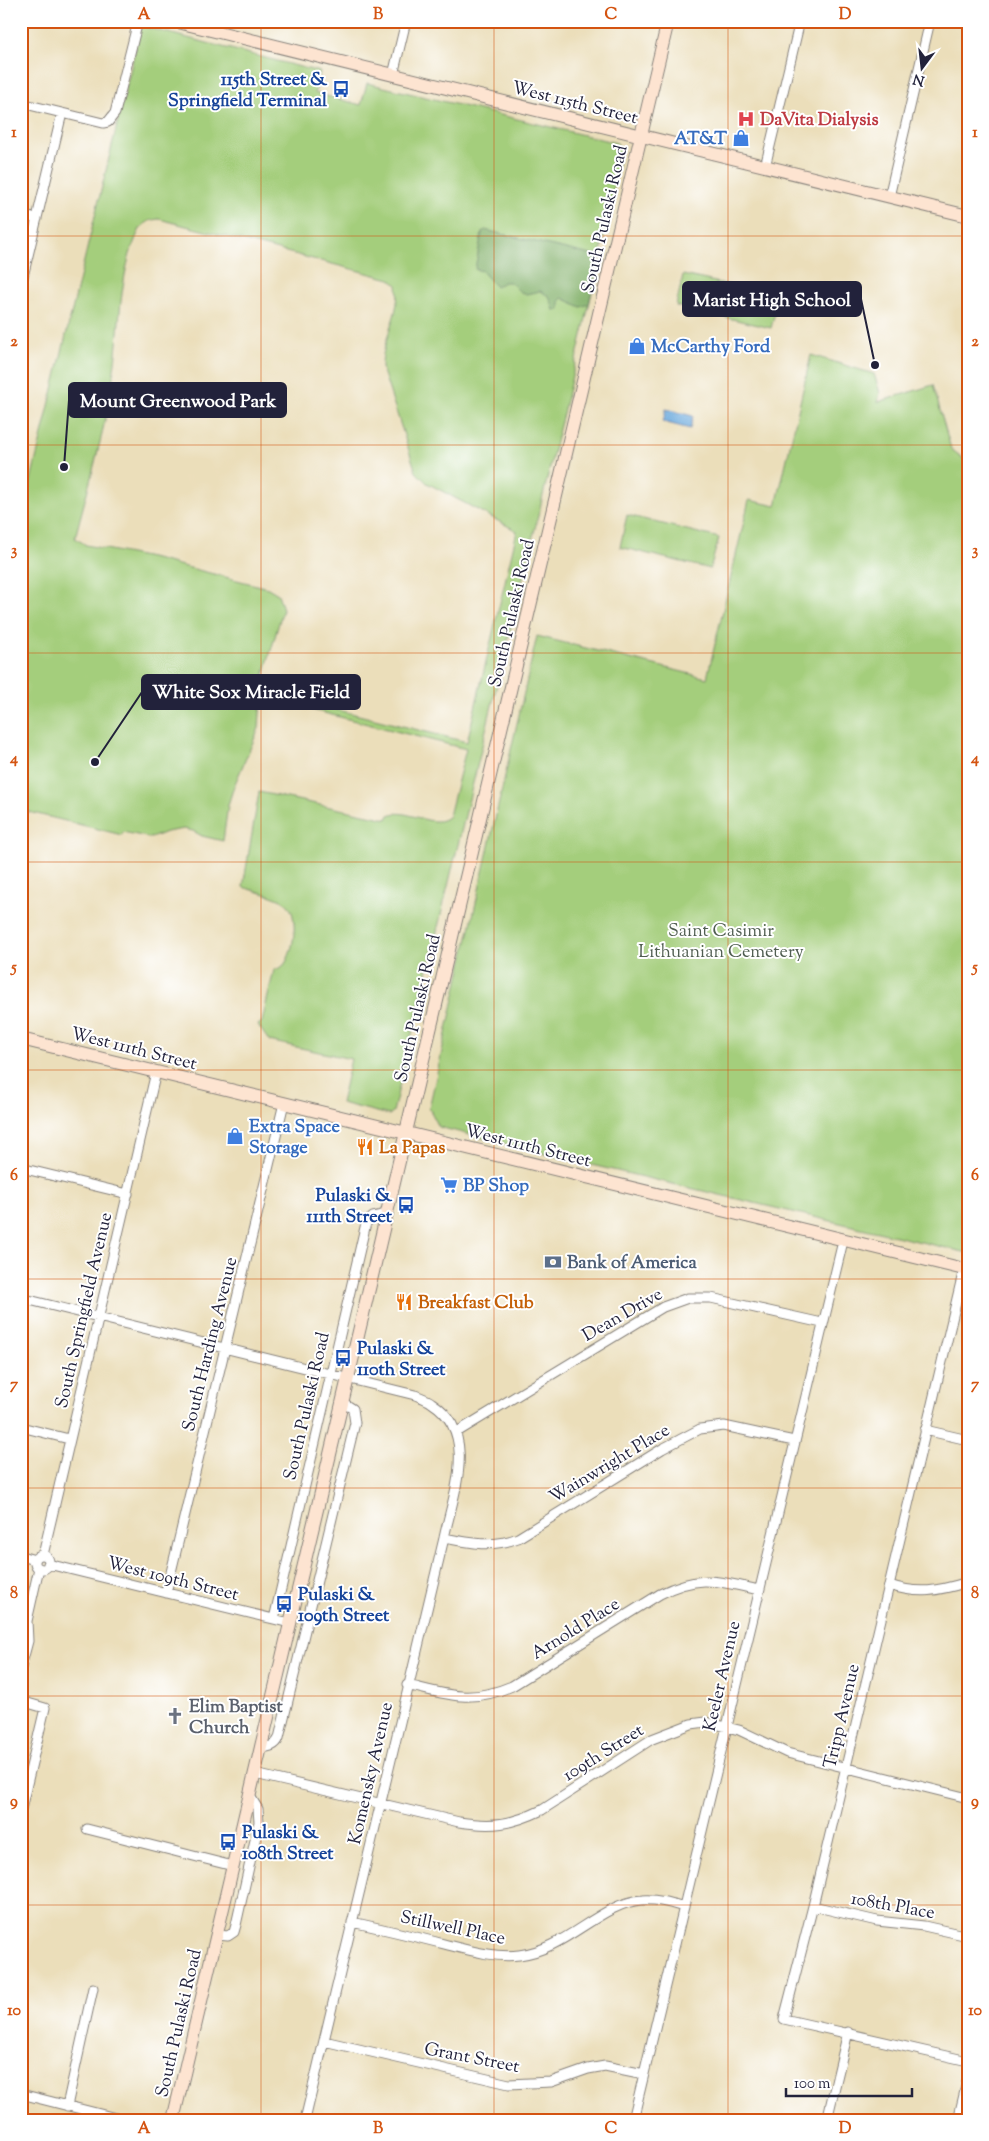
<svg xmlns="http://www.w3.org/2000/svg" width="989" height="2141" viewBox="0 0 989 2141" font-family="'Sorts Mill Goudy',serif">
  <rect width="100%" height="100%" fill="#fff"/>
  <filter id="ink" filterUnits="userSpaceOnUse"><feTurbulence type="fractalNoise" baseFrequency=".02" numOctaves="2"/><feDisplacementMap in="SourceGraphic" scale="10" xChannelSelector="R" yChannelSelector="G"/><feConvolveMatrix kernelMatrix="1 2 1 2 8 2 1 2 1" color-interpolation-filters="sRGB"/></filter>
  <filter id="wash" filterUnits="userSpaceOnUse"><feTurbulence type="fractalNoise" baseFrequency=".0096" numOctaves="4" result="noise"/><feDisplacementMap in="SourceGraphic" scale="20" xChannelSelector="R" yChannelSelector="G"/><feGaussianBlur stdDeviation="1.12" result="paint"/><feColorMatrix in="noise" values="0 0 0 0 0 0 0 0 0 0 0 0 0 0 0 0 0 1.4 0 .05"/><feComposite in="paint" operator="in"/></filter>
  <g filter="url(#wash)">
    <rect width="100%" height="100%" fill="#ebdeba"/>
    <path fill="#a4ce7b" stroke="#63785b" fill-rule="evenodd" d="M141 26 320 72 315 93 361 105 367 83 617 143 621 150 600 257 584 327 393 1112 389 1115 341 1103 351 1059 269 1041 258 1025 262 1022 274 970C277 969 281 968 284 965 294 952 300 915 286 903 277 896 254 891 243 887L259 792 387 819 389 815C407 807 434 831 449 816L466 749 261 697 259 728 234 786 228 805 223 841 202 836 193 831 184 829 166 832 151 838 123 832 122 835 21 810V521ZM159 219 390 279 397 285C402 311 381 341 382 368L416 472 427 483 517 531 467 742 262 691 263 678 283 609 278 594 268 588 155 559 86 545 75 538C88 487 104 435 112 382 121 334 117 273 140 229 145 221 151 220 159 219Z
      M683 275 779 296 771 328 676 306Z
      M811 355 874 374 880 393 878 402 933 385 951 449 968 462V1253L553 1156 439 1127 429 1108 537 636 707 678 749 500 776 506Z
      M627 515 719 538 710 569 620 547Z"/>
    <path fill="#83b16b" stroke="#526a53" d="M485 230 600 257 589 304 581 307 562 298 560 300V310H554L549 296 540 291 526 294 519 291 510 282H504L496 287 482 271 475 269 482 232Z"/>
    <path fill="#69a8dc" stroke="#46658c" d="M666 409 693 416 690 429 663 422Z"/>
  </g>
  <g filter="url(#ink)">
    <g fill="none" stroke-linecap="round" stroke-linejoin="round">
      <g stroke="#86807a" stroke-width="11">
        <path id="street" d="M393 75 406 21
          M21 103 103 123 108 122 115 113 138 21
          M765 167 800 21
          M889 197 930 21
          M21 215 37 219
          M21 285 62 113
          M21 1168 128 1194
          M964 1269 813 1906 784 2019 968 2061
          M21 1298 415 1395C420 1397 427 1399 432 1403 479 1433 453 1495 444 1538L305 2120
          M21 1427 69 1439
          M925 1430 968 1440
          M457 1432 663 1307 688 1298H711L822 1323
          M444 1538C469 1543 493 1548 518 1538L662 1449 700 1429 724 1426 794 1441
          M43 1555 156 1072
          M35 1562a7 7 0 1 1 14 0a7 7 0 1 1-14 0Z
          M21 1556 35 1560
          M48 1564 290 1623
          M889 1585C919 1595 938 1591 968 1582
          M166 1593 284 1103
          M274 1619 366 1223 373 1217 387 1214
          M21 1667 28 1641 27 1621 39 1568
          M407 1685C449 1695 470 1704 512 1686L660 1594C700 1574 717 1581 759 1590
          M21 1701 45 1708 21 1809
          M261 1748C269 1747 276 1746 279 1738L355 1423 353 1409 342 1402
          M255 1774 459 1822C492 1827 511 1825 542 1810L652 1739 691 1724 706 1722 739 1730 787 1753 968 1798
          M87 1829 233 1866
          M813 1906 877 1921 924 1926 968 1936
          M352 1922C383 1929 413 1936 444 1944 468 1950 494 1958 519 1955 566 1950 601 1902 643 1900 657 1899 670 1903 684 1907
          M217 1935 228 1936 234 1932 236 1925 259 1822 258 1809 250 1796
          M324 2041 509 2084 551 2082 588 2069 605 2066 644 2074
          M21 2094 124 2120
          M67 2106 93 1988
          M633 2120 843 1241
          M827 2120 848 2032
          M958 2120 968 2078"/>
      </g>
      <g stroke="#86807a" stroke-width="14">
        <path id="secondary" d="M174 21 968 216
          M21 1039 968 1270
          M173 2120 668 21"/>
      </g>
      <use href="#street" stroke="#fff" stroke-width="9"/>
      <use href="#secondary" stroke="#fde4d1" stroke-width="12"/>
    </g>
  </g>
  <path fill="none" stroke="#d45411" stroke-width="1" stroke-opacity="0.55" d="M261 21V2120M494 21V2120M728 21V2120M21 236H968M21 445H968M21 653H968M21 862H968M21 1070H968M21 1279H968M21 1488H968M21 1696H968M21 1905H968"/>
  <defs>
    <g id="bus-bare" transform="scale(1.35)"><path d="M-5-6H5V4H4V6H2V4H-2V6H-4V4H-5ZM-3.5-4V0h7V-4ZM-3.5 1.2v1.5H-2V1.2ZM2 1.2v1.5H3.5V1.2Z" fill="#1a4fb4" stroke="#fff" stroke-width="2.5" paint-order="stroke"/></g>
    <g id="hospital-bare" transform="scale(1.35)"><path d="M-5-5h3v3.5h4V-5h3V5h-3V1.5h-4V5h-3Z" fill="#e0444e" stroke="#fff" stroke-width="2.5" paint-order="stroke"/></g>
    <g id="shop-bare" transform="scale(1.35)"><path d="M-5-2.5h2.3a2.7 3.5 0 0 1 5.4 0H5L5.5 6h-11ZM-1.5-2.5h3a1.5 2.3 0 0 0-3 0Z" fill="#3f7fe0" stroke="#fff" stroke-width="2.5" paint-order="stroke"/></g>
    <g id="restaurant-bare" transform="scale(1.35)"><path d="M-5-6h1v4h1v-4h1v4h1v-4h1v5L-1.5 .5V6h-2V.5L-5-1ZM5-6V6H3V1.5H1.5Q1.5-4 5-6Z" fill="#e8710a" stroke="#fff" stroke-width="2.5" paint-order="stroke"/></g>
    <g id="supermarket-bare" transform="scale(1.35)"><path d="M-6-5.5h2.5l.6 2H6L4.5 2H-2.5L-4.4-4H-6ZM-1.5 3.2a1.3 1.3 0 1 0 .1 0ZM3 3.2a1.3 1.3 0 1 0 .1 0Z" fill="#3f7fe0" stroke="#fff" stroke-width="2.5" paint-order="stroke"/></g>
    <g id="bank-bare" transform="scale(1.35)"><path d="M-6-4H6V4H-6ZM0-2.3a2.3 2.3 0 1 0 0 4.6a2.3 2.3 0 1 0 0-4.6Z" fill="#5c6f8a" stroke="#fff" stroke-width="2.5" paint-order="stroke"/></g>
    <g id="church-bare" transform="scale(1.35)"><path d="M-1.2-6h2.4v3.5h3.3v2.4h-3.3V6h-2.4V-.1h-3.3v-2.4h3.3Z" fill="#6b7280" stroke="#fff" stroke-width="2.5" paint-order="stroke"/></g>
  </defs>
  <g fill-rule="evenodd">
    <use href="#bus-bare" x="341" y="89"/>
    <use href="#hospital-bare" x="746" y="119"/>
    <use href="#shop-bare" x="741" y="138"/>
    <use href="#shop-bare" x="637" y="346"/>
    <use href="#shop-bare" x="235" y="1136"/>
    <use href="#restaurant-bare" x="365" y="1147"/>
    <use href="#supermarket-bare" x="449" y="1185"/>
    <use href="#bus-bare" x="406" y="1205"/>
    <use href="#bank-bare" x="553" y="1262"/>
    <use href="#restaurant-bare" x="404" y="1302"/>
    <use href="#bus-bare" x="343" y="1358"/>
    <use href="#bus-bare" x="284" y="1604"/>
    <use href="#church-bare" x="175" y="1716"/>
    <use href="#bus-bare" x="228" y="1842"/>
  </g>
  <g text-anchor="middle" stroke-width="4" stroke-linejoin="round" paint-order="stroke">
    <g font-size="18" font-weight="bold" fill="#164399" stroke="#fff" text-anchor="start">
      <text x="327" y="85" text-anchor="end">115th Street &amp;<tspan x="327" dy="21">Springfield Terminal</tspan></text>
      <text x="392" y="1201" text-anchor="end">Pulaski &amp;<tspan x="392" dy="21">111th Street</tspan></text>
      <text x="357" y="1354">Pulaski &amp;<tspan x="357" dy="21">110th Street</tspan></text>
      <text x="298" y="1600">Pulaski &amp;<tspan x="298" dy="21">109th Street</tspan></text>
      <text x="242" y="1838">Pulaski &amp;<tspan x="242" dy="21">108th Street</tspan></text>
    </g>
    <g font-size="18" fill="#22223b" stroke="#fff">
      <text transform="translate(575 102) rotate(14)" y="6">West 115th Street</text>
      <text transform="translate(604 219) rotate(-77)" y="6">South Pulaski Road</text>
      <text transform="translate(511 613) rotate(-77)" y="6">South Pulaski Road</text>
      <text transform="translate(417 1008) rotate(-77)" y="6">South Pulaski Road</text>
      <text transform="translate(134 1048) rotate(14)" y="6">West 111th Street</text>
      <text transform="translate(528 1145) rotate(14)" y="6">West 111th Street</text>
      <text transform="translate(83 1310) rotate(-77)" y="6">South Springfield Avenue</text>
      <text transform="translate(622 1314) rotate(-30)" y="6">Dean Drive</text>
      <text transform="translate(209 1344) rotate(-76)" y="6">South Harding Avenue</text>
      <text transform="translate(306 1406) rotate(-77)" y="6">South Pulaski Road</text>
      <text transform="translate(609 1463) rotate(-31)" y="6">Wainwright Place</text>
      <text transform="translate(173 1578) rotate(14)" y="6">West 109th Street</text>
      <text transform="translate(575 1628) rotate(-32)" y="6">Arnold Place</text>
      <text transform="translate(721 1676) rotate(-77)" y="6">Keeler Avenue</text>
      <text transform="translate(841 1716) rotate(-77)" y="6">Tripp Avenue</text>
      <text transform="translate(603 1752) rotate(-32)" y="6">109th Street</text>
      <text transform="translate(370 1773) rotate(-77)" y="6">Komensky Avenue</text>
      <text transform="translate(893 1905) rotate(10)" y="6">108th Place</text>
      <text transform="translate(453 1927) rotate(12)" y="6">Stillwell Place</text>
      <text transform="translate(178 2023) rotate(-77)" y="6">South Pulaski Road</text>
      <text transform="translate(472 2057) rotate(11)" y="6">Grant Street</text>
    </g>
    <g font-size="18" font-weight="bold" fill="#be3a42" stroke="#fff" text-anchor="start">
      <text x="760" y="125">DaVita Dialysis</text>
    </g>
    <g font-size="18" font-weight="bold" fill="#366cbe" stroke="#fff" text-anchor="start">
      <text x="727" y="144" text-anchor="end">AT&amp;T</text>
      <text x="651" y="352">McCarthy Ford</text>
      <text x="249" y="1132">Extra Space<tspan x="249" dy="21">Storage</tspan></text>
      <text x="463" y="1191">BP Shop</text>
    </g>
    <g font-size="18" fill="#505e51" stroke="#fff">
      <text x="721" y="936">Saint Casimir<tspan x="721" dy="21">Lithuanian Cemetery</tspan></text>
    </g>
    <g font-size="18" font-weight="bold" fill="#c56008" stroke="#fff" text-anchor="start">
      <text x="379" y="1153">La Papas</text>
      <text x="418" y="1308">Breakfast Club</text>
    </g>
    <g font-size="18" font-weight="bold" fill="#4e5e75" stroke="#fff" text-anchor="start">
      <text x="567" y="1268">Bank of America</text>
    </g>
    <g font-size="18" font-weight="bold" fill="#5b616d" stroke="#fff" text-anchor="start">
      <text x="189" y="1712">Elim Baptist<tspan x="189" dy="21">Church</tspan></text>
    </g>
  </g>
  <path fill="none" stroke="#22223b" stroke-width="2" d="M875 365L861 299M64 467L69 400M95 762L142 692"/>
  <g fill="#22223b" stroke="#fff" stroke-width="2">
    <circle cx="875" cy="365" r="5"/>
    <circle cx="64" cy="467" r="5"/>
    <circle cx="95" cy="762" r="5"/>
  </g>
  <g fill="#22223b" stroke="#22223b" stroke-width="2">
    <rect x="683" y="282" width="178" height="34" rx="5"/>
    <rect x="69" y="383" width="217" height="34" rx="5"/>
    <rect x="142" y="675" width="218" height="34" rx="5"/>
  </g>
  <g font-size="19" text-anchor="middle" font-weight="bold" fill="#fff">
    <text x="772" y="306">Marist High School</text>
    <text x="178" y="407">Mount Greenwood Park</text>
    <text x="251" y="698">White Sox Miracle Field</text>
  </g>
  <rect width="989" height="2141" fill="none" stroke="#fff" stroke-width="55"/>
  <g transform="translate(922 68) rotate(195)" stroke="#ffffff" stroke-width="4" paint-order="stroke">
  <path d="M0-4L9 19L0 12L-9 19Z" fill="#22223b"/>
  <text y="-8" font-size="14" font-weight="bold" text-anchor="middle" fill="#22223b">N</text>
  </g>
  <path d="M786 2088v8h126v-8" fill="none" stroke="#22223b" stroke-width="2.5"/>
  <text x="794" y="2088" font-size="15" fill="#22223b" stroke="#ffffff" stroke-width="4" paint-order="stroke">100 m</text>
  <rect x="28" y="28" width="934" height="2086" fill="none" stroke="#d45411" stroke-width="2"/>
  <g font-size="16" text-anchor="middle" font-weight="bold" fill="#d45411">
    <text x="144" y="19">A</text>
    <text x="378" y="19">B</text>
    <text x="611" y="19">C</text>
    <text x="845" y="19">D</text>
    <text x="14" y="137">1</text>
    <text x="975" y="137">1</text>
    <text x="14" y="346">2</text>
    <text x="975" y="346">2</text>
    <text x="14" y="555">3</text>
    <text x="975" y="555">3</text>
    <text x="14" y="763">4</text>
    <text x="975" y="763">4</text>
    <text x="14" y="972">5</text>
    <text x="975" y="972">5</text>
    <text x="14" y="1180">6</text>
    <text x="975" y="1180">6</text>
    <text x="14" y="1389">7</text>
    <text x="975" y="1389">7</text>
    <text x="14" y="1598">8</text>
    <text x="975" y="1598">8</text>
    <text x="14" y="1806">9</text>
    <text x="975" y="1806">9</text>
    <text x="14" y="2015">10</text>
    <text x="975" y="2015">10</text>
    <text x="144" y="2133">A</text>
    <text x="378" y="2133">B</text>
    <text x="611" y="2133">C</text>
    <text x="845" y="2133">D</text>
  </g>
</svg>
